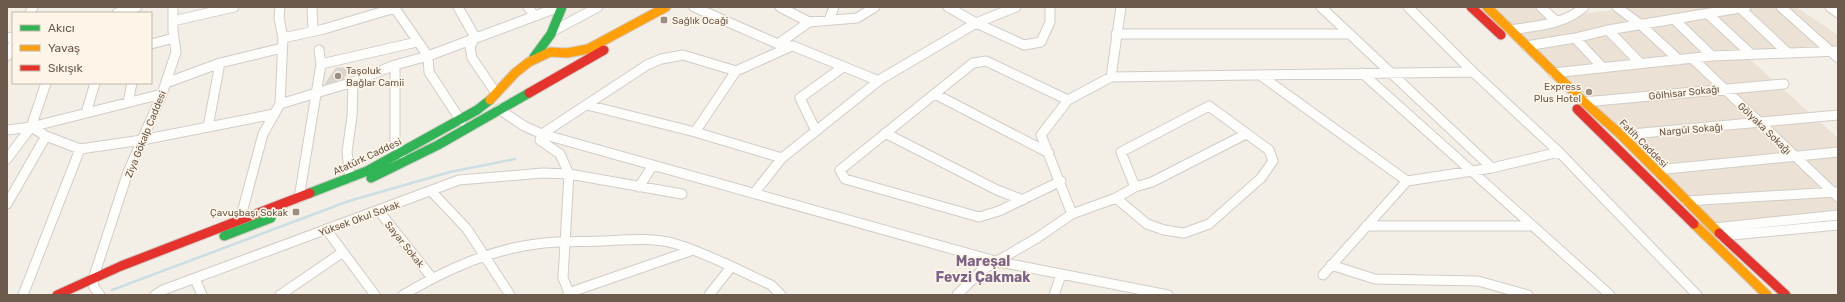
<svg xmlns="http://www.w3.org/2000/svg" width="1845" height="302" viewBox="0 0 1845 302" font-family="Rubik,sans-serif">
  <rect width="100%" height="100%" fill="#f3efe7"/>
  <path fill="#ebe2d5" d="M1482 7H1542L1554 17 1640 7H1796L1838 35V50L1746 56 1838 138V225L1736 236 1687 202Z"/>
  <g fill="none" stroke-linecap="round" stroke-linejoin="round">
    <path stroke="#cbdee1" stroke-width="2.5" d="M112 290 349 201 450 172 515 159"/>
  </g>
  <path fill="#dcd5cd" stroke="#dbd3cb" d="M336 68H351L343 79 325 84Z"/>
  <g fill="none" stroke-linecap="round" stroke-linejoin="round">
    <g stroke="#d2ccc6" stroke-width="11">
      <path id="street" d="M312 7 313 31
        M394 7 428 56 429 72 461 121
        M458 7 475 37 470 47 472 58 496 93
        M528 7 534 15
        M694 7 778 44 793 46 879 81
        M780 7 809 22 857 18 875 7
        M948 7 976 23 1024 45 1041 42 1050 22V7
        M1321 7 1492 168
        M1408 7 1473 72 1559 152 1697 295
        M1541 7 1556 21
        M1617 7 1641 25 1679 60
        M1781 7 1838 58
        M1830 7 1838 13
        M1740 8 1788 53
        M30 13 33 7
        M117 13 137 7
        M1708 14 1752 55
        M829 20 834 7
        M1675 20 1712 56
        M173 21 234 7
        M555 30 598 7
        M1510 30C1535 26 1564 25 1584 7
        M1608 30 1640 63
        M1116 34H1350
        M7 38 13 37
        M283 38 324 29 395 8
        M1575 38 1603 68
        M151 44 174 38
        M778 44 809 22
        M1526 46 1575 38 1608 30 1746 7
        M7 56 13 45
        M1693 59 1838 197
        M321 64 417 42
        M395 65V140L401 154
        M1362 73 1610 295
        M1553 73 1712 56 1838 51
        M1260 75 1407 181 1492 168 1559 152
        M1111 77 1473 72
        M166 83 220 63 282 48
        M935 94 1049 153
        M128 102 132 83
        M1584 102 1784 84
        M280 104 353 82 395 65 428 56 559 7
        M587 105 695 132 782 158
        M499 109 524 126 542 134 995 261 1168 295
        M86 113 95 83
        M31 127 46 136 80 149 142 140 274 114
        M208 127 220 63
        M7 130 31 127 162 94
        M816 131 800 98 843 67
        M695 132 736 71 792 46
        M885 133 997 190 1023 200
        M1621 135 1838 115
        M7 159 31 127 46 83
        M1656 170 1838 152
        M350 178 347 152 352 116 353 82
        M1061 181 999 211 979 217 845 179 840 170 973 63 986 61 1068 100
        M639 187 653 165
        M431 191 467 229 510 295
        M755 192 782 158 881 79 976 23 1016 7
        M299 198 321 64 319 50
        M1116 198 1147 224 1164 230 1184 233 1209 224 1261 178 1273 161 1269 150 1209 106 1121 152 1135 187
        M1686 201 1836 192
        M7 204 46 136
        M379 211 432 278
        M1072 214 1041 135 1068 100 1111 77 1121 7
        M240 220 263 134 280 104 283 38 279 18 280 7
        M1366 226H1533
        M1714 228 1838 215
        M326 229 375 295
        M1722 236 1838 225
        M1331 265 1375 279 1478 281 1528 295
        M1323 275 1407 181
        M195 279 202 295
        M568 293 693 250
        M23 295 80 149
        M100 295 94 287 93 279 128 172 162 94 176 52 173 31V7
        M155 295 163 290 459 180 543 173 569 174 682 194
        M280 295 343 252
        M403 295C447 269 493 248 544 243 563 241 582 242 601 241 627 240 652 237 676 244 709 254 740 271 771 285L781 295
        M570 295 563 278 569 174 560 154 540 140 542 134 647 65 661 59 683 55 736 71
        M709 295 731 267
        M957 295 982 270 1037 238 1072 214 1116 198 1135 187 1152 182 1246 134
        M1054 295 1061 275"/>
    </g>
    <g stroke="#d0cbc3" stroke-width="11">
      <path id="fast" d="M534 57 551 34 562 7
        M371 178 438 145 529 93
        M310 193 367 171 477 110 490 100
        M224 236 271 218"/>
    </g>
    <g stroke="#d0cbc3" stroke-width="11">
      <path id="slow" d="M1487 7 1584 102 1621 135 1719 233
        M490 100 515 73 529 62 550 52 567 53 588 49 666 7
        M1694 224 1767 295"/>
    </g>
    <g stroke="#d0cbc3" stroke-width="11">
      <path id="jam" d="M1471 7 1501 35
        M529 93 604 50
        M1577 109 1694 224
        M1719 233 1786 295
        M57 295 121 266 310 193"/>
    </g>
    <use href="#street" stroke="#fdfdfb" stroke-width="9"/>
    <use href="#fast" stroke="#30b455" stroke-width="9"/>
    <use href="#slow" stroke="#ff9f0a" stroke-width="9"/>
    <use href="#jam" stroke="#e5322d" stroke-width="9"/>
  </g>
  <g fill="#9b8e82" stroke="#fcf5e8" stroke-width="1.5">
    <rect x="660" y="16" width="8" height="8" rx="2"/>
    <circle cx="338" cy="76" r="4"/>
    <circle cx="1589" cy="92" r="4"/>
    <rect x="292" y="208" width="8" height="8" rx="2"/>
  </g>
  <g text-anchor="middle" stroke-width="3.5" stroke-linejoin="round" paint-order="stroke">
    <g font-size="10" fill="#6c5a4c" stroke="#fcf5e8" text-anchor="start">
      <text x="672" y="24">Sağlık Ocaği</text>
      <text x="346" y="74">Taşoluk<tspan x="346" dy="12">Bağlar Camii</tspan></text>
      <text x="1581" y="90" text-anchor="end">Express<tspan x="1581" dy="12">Plus Hotel</tspan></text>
      <text x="288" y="216" text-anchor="end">Çavuşbaşı Sokak</text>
    </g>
    <g font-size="10" fill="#6c5a4c" stroke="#fcf5e8">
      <text transform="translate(1684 92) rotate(-6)" y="4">Gölhisar Sokağı</text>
      <text transform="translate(1765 128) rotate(44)" y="4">Gölyaka Sokağı</text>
      <text transform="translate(1691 129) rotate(-5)" y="4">Nargül Sokağı</text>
      <text transform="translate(145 134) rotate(-68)" y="4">Ziya Gökalp Caddesi</text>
      <text transform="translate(1644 143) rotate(45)" y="4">Fatih Caddesi</text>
      <text transform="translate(367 156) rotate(-25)" y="4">Atatürk Caddesi</text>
      <text transform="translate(359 218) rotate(-20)" y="4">Yüksek Okul Sokak</text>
      <text transform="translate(405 244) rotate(51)" y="4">Sayar Sokak</text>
    </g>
    <g font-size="14" font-weight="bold" fill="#7e6588" stroke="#fcf5e8">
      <text x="983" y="266">Mareşal<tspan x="983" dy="16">Fevzi Çakmak</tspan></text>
    </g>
  </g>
  <rect width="1845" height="302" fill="none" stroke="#6c5a4c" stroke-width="16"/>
  <rect x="12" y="12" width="140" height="72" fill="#fcf5e8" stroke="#c2b7aa"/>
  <rect x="20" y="25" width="20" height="6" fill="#30b455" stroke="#c2b7aa"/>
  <text x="48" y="32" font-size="12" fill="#6c5a4c">Akıcı</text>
  <rect x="20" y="45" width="20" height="6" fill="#ff9f0a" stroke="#c2b7aa"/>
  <text x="48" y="52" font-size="12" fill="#6c5a4c">Yavaş</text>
  <rect x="20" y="65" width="20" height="6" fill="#e5322d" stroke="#c2b7aa"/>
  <text x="48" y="72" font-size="12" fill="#6c5a4c">Sıkışık</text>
</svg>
